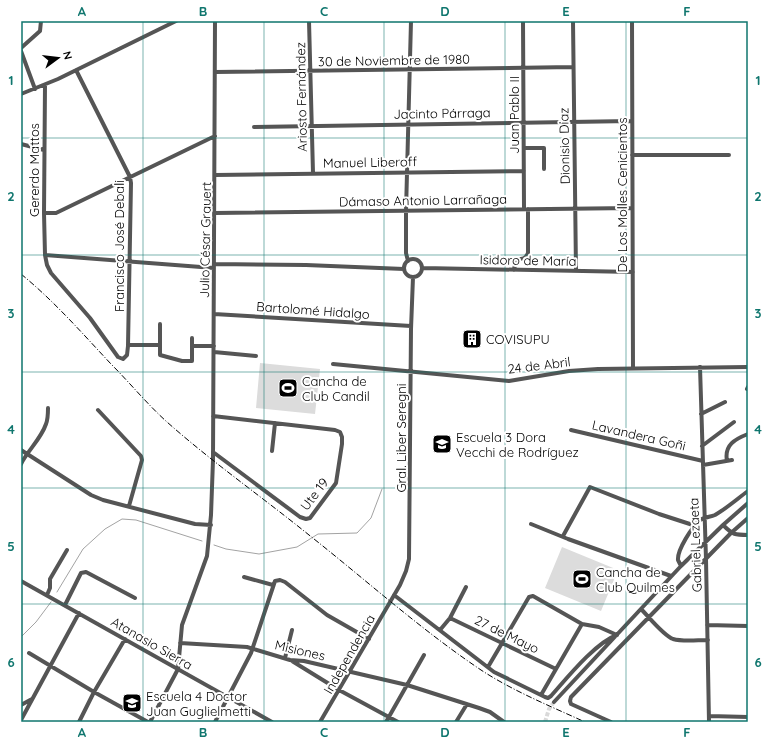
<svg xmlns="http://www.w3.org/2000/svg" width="769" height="743" viewBox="0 0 769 743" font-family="Quicksand,sans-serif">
  <rect width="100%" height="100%" fill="#fff"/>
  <path fill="#dcdcdc" d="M260 363 320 369 315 414 256 408Z
    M562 547 618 570 601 611 545 588Z"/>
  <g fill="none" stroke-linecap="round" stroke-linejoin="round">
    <path stroke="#a3a3a3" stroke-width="1" d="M214 545 226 549 259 554 297 547 318 534 357 533 371 518 382 489
      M57 592 83 549 105 529 122 519 136 520 202 541
      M21 637 36 622 51 602"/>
    <path stroke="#d9d9d9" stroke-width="4" stroke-dasharray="4 2" stroke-linecap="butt" d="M545 722 549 709 554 702"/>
    <path stroke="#555" stroke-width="4" d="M309 21 313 173
      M523 21 524 208
      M573 21 576 271
      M632 21 633 369
      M21 48 40 31 41 21
      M21 51 35 89
      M215 72 573 67
      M45 85 44 213 45 255 47 265 51 273 90 318 118 357 123 359 127 355 128 346 131 183 130 177 76 70
      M21 94 58 79 176 21
      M254 127 631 121
      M21 144 44 150
      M524 148H544V169
      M632 155H729
      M215 175 524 171
      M44 213H56L215 136
      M215 213 632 208
      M45 255 214 268
      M404 268a9 9 0 1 1 18 0a9 9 0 1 1-18 0Z
      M408 261 406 253V211L411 21
      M214 264 306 265 404 269
      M423 268 633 272
      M514 270 516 259C522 259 526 259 528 253V209
      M214 314 411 326
      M160 324V355L182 361H192V338
      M128 345H160
      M192 346H214
      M214 352 256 356
      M333 364 509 381 569 371 598 369 748 367
      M700 367 706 559 709 722
      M747 389 748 387
      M98 410 141 456 142 460 129 506
      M701 414 725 402
      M213 416 335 430 340 432 342 437V444L336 483 310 518 306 519 300 517 213 452
      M571 430 703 461
      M702 446 734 422
      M21 450 91 495 103 500 195 524 211 525
      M272 451 275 423
      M727 461C724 445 735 439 748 434
      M21 464C28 450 41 439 46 424 48 419 48 413 48 408
      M703 465 732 460
      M531 524 568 539 671 576
      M723 525C733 535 735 535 748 535
      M563 536 590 487 659 514 696 526
      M681 566 678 560C677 550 692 527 700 520 705 517 710 517 715 515 727 508 737 499 748 491
      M244 577 273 585
      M21 581 272 722
      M47 595 50 588V579L67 550
      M394 595 494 672 545 697 548 698 551 696C567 678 595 643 617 635
      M65 605 81 573 86 572 135 598
      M641 609C649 617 663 635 673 639 683 642 697 640 708 640
      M450 618 556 669
      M707 625 748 626
      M440 630 450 618 466 587
      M180 643 247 647 290 660 304 661 407 685 479 708 490 712 504 722
      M29 653 94 692 148 722
      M285 658 292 630
      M292 661 339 690 398 722
      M488 667 529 597 533 596 582 624 599 627 617 635
      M541 695 582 624
      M554 702 681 566 723 525 748 503
      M21 705 32 699
      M709 716 748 717
      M21 720 79 613
      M79 722 94 692 125 639
      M150 722 178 669 182 625 207 556 211 515 213 460 215 21
      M215 722 251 653 275 581 280 580 285 582 327 615 369 639
      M320 722 400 585 406 571 409 559 411 329 413 277
      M386 722 424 655
      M456 722 467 704
      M611 722 571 704 570 701 571 697 731 533 748 518"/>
    <path stroke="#000" stroke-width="1" stroke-dasharray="6 2 1 2" stroke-linecap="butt" d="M21 274C54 301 82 333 111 364 130 383 147 404 167 422 212 462 262 497 309 535 366 580 420 629 481 670 513 691 550 706 585 722"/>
  </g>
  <path fill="none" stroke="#0f766e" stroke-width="1" stroke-opacity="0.55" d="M143 21V722M264 21V722M384 21V722M505 21V722M626 21V722M21 138H748M21 255H748M21 372H748M21 488H748M21 604H748"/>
  <defs>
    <g id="building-square" transform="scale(1)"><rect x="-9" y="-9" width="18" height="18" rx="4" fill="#000" stroke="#fff"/><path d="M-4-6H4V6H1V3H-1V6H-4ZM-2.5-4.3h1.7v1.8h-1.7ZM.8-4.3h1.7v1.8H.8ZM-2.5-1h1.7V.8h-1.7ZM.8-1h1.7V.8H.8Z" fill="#fff"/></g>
    <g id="stadium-square" transform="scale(1)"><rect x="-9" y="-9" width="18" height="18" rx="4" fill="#000" stroke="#fff"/><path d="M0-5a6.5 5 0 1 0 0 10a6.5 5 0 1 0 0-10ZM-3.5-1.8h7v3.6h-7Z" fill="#fff"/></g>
    <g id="school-square" transform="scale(1)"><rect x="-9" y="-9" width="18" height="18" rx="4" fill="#000" stroke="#fff"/><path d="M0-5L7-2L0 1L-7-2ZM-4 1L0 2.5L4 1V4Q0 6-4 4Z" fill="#fff"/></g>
  </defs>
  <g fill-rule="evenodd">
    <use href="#building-square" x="472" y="339"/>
    <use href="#stadium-square" x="288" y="388"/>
    <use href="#school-square" x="442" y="444"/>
    <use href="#stadium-square" x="582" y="579"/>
    <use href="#school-square" x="132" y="703"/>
  </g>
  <g text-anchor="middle" stroke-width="4" stroke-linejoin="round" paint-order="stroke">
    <g font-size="13" fill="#000" stroke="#fff">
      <text transform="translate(394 60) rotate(-1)" y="5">30 de Noviembre de 1980</text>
      <text transform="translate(301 97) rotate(-91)" y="5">Ariosto Fernández</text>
      <text transform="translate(442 113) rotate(-1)" y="5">Jacinto Párraga</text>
      <text transform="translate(514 115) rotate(-90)" y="5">Juan Pablo II</text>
      <text transform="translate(564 146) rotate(-91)" y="5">Dionisio Díaz</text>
      <text transform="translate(370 162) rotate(-1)" y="5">Manuel Liberoff</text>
      <text transform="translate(34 170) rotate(-90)" y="5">Gererdo Mattos</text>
      <text transform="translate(622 195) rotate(-90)" y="5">De Los Molles Cenicientos</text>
      <text transform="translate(423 200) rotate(-1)" y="5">Dámaso Antonio Larrañaga</text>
      <text transform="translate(205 240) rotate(-89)" y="5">Julio César Grauert</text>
      <text transform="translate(119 246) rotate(-90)" y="5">Francisco José Debali</text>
      <text transform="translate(528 260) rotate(1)" y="5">Isidoro de María</text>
      <text transform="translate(313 310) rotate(4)" y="5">Bartolomé Hidalgo</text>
      <text transform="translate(539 365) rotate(-7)" y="5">24 de Abril</text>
      <text transform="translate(639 435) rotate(13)" y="5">Lavandera Goñi</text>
      <text transform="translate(401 438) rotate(-90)" y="5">Gral. Liber Seregni</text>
      <text transform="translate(314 494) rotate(-53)" y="5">Ute 19</text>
      <text transform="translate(695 545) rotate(-92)" y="5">Gabriel Lezaeta</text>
      <text transform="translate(507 634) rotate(26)" y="5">27 de Mayo</text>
      <text transform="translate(152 643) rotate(30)" y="5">Atanasio Sierra</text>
      <text transform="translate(300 650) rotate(13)" y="5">Misiones</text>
      <text transform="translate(349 654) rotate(-60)" y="5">Independencia</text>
    </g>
    <g font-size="13" fill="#000" stroke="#fff" text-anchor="start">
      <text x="486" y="344">COVISUPU</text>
      <text x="302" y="386">Cancha de<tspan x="302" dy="15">Club Candil</tspan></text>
      <text x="456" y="442">Escuela 3 Dora<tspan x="456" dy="15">Vecchi de Rodríguez</tspan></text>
      <text x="596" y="577">Cancha de<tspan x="596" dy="15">Club Quilmes</tspan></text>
      <text x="146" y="701">Escuela 4 Doctor<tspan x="146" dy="15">Juan Guglielmetti</tspan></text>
    </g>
  </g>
  <rect width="769" height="743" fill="none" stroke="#ffffff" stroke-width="44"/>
  <g transform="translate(58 58) rotate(75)" stroke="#ffffff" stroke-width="3" paint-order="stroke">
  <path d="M0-3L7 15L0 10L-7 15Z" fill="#000000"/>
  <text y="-6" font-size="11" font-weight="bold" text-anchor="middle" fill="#000000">N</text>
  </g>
  <rect x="22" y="22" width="725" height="699" fill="none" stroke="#0f766e" stroke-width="1.5"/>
  <g font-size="13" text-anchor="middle" font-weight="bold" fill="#0f766e">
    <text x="82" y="16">A</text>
    <text x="203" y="16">B</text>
    <text x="324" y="16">C</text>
    <text x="445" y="16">D</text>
    <text x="566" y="16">E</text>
    <text x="687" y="16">F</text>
    <text x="11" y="85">1</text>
    <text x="758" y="85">1</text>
    <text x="11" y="201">2</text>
    <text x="758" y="201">2</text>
    <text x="11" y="318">3</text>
    <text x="758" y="318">3</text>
    <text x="11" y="434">4</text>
    <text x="758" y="434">4</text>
    <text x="11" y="551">5</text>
    <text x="758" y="551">5</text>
    <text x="11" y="667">6</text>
    <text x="758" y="667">6</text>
    <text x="82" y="737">A</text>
    <text x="203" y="737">B</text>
    <text x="324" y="737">C</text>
    <text x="445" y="737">D</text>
    <text x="566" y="737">E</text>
    <text x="687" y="737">F</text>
  </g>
</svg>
